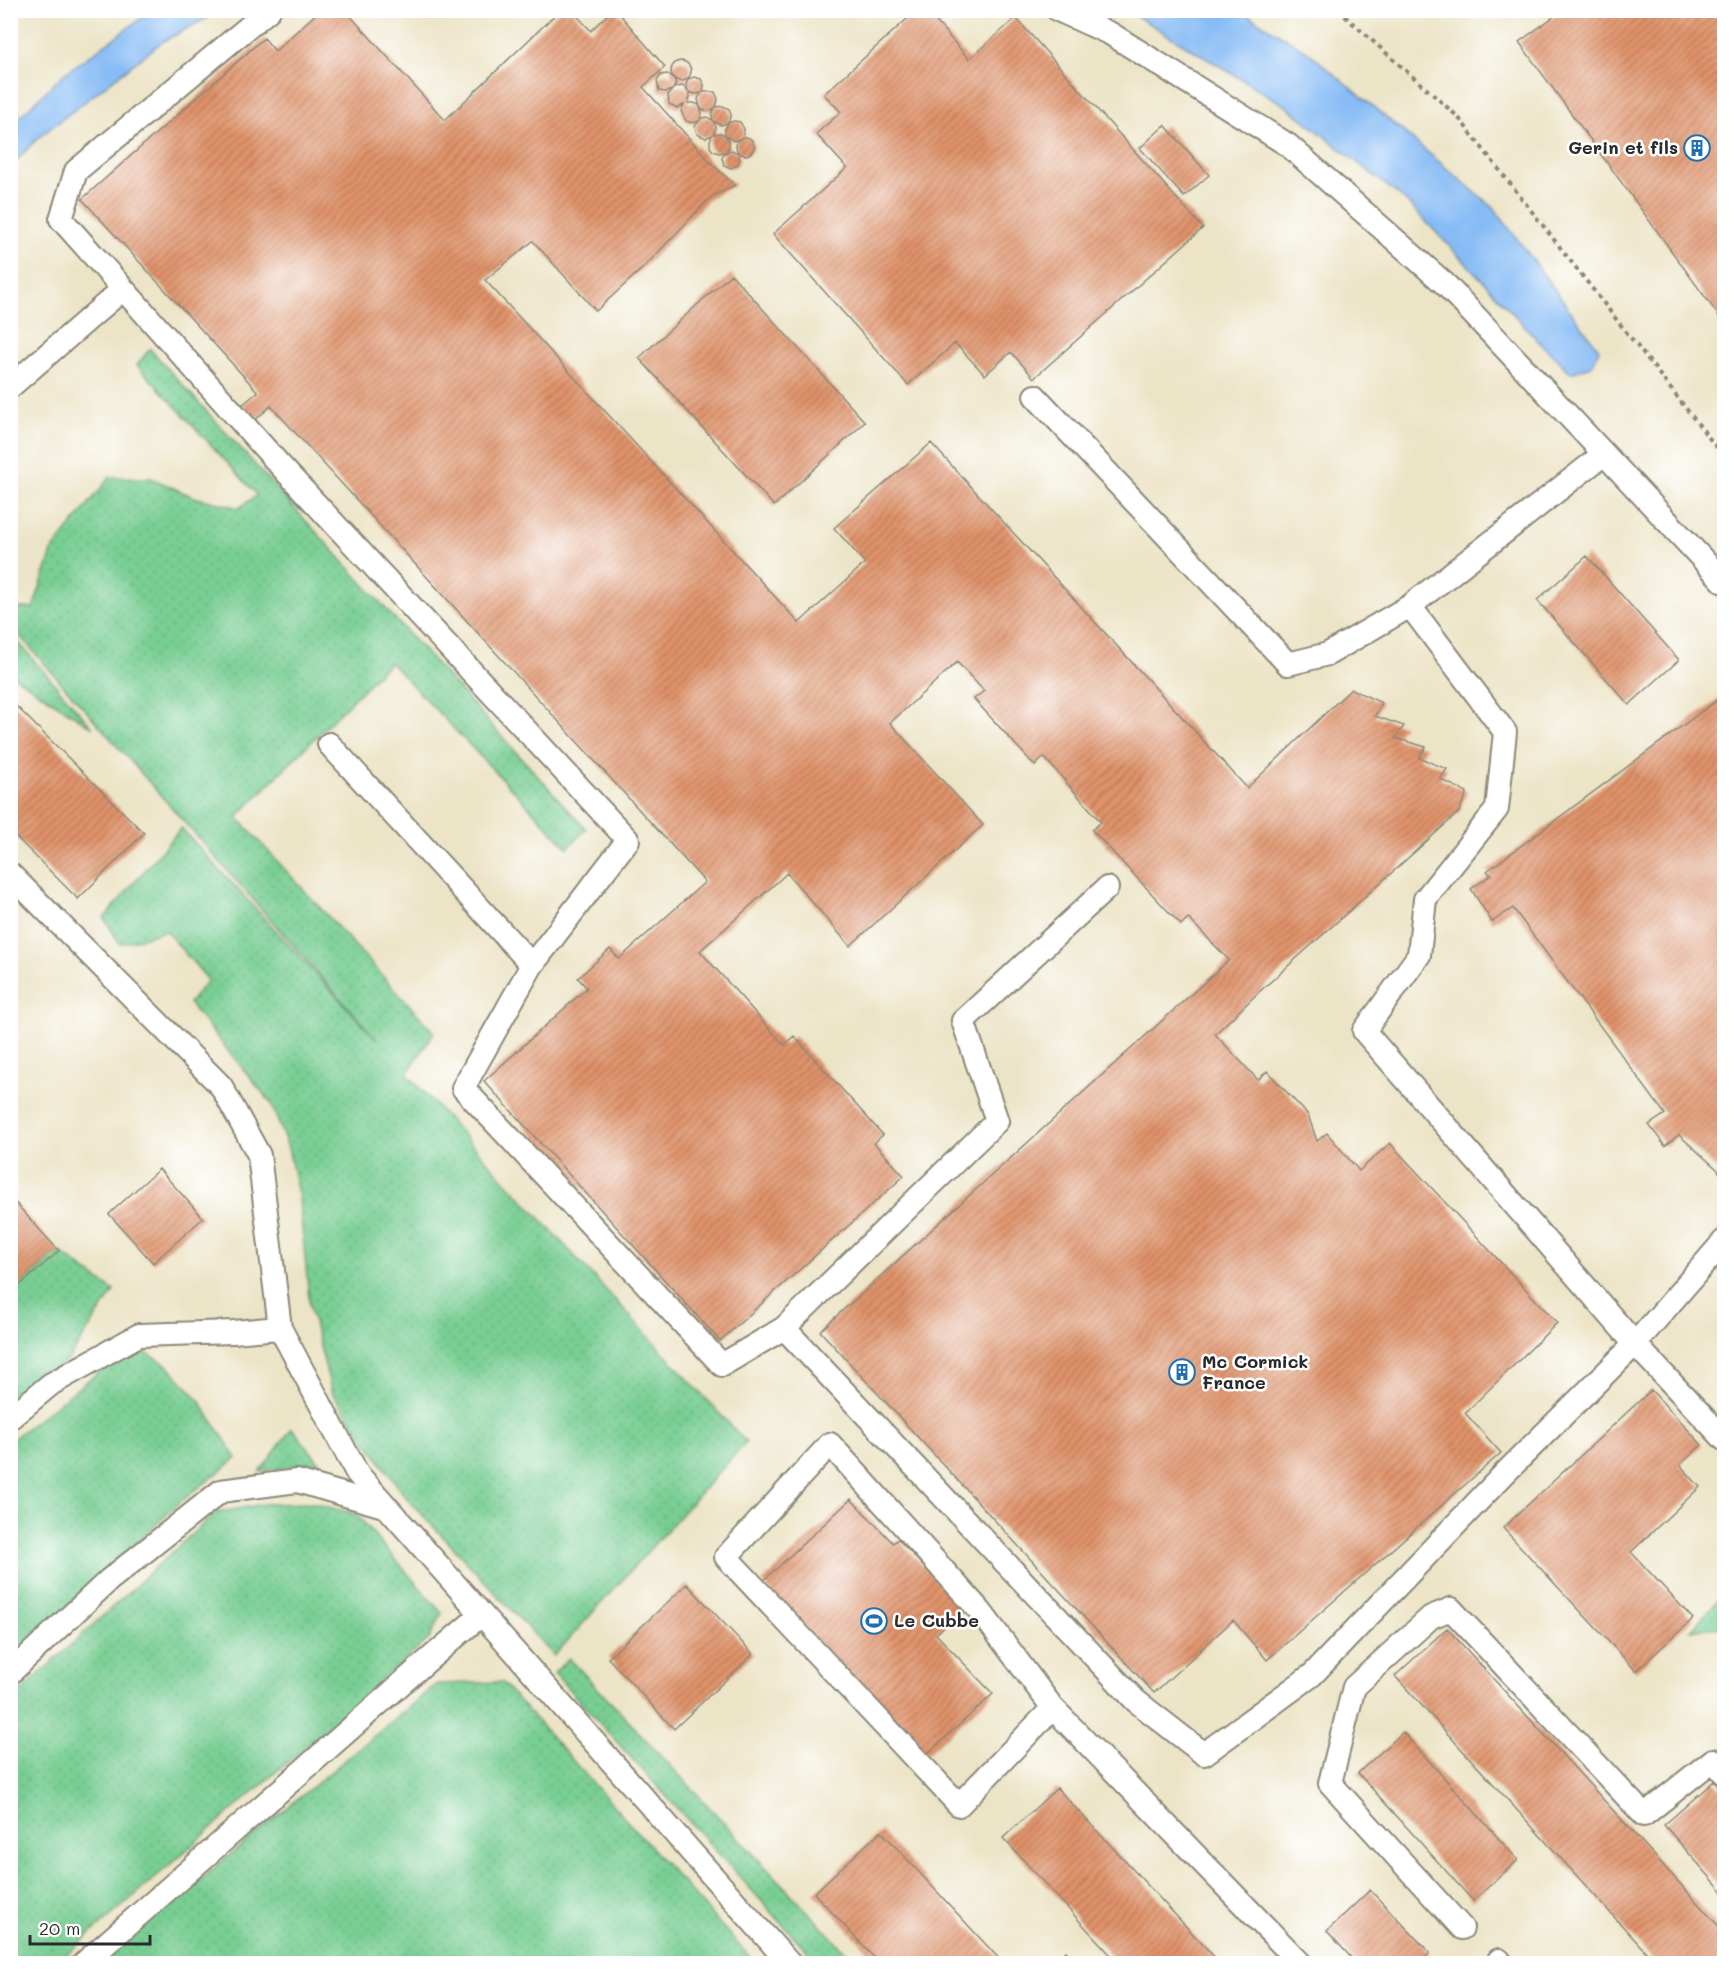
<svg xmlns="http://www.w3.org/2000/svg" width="1735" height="1974" viewBox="0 0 1735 1974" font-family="Mali,sans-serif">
  <defs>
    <pattern id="grass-dots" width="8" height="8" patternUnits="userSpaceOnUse" patternTransform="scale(1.5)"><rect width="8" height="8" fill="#78ce93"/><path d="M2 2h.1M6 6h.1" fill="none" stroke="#68b17f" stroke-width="1.8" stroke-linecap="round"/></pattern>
    <pattern id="building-hatch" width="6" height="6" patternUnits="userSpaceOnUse" patternTransform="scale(1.5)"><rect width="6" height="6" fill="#e0936a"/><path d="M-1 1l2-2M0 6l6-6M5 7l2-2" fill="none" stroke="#b67857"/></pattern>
  </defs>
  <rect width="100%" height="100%" fill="#fff"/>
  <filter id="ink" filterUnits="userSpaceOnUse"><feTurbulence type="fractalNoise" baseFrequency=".0167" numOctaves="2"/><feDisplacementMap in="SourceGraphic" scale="12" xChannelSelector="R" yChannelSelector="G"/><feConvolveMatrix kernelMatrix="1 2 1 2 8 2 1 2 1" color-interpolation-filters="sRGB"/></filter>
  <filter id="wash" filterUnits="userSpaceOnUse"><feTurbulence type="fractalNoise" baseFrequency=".008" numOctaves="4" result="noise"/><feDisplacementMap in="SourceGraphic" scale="24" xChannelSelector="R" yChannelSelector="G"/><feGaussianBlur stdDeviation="1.35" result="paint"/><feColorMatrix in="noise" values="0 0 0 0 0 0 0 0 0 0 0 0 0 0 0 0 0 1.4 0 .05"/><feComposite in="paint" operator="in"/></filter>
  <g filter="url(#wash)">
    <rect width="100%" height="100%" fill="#ece4c6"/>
    <path fill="url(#grass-dots)" stroke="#527c5f" stroke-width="1.5" d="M150 349 586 829 568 848 390 662 237 817 434 1032 407 1074 746 1442 554 1656 404 1495 332 1393 310 1308 299 1198 288 1148 271 1103 189 1003 208 980 166 931 120 944 104 918 181 828 377 1040 11 626V604L16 608H33L53 549 110 477 151 478 194 497 239 508 257 495 137 365Z
      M10 634H11L93 728 11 674Z
      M59 1251 114 1291 69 1359 11 1408 10 1294Z
      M141 1350 166 1364 199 1400 237 1458 179 1503 11 1662V1440L100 1371Z
      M292 1428 319 1462 260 1472Z
      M313 1503 356 1514 442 1613 429 1639 57 1963H11V1700L215 1513 264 1504Z
      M1724 1594V1626L1691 1630Z
      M569 1658 856 1963H818L554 1673Z
      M502 1682 755 1963 525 1964 520 1958 524 1963 98 1964 437 1684Z"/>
    <path fill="#86bbf5" stroke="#587390" stroke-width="1.5" d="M157 10 220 11 162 42 38 138 11 166V125L64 74 142 18Z
      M1128 11H1241L1307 51 1494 208 1599 349 1592 366 1571 373 1541 344 1485 283 1406 201 1286 106Z"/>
    <g id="blocks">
      <path fill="url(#building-hatch)" fill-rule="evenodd" d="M320 10H345L445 120 560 10H572L591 31 612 10H616L665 67 643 87 714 166 735 185 711 197 646 265 596 311 533 241 485 280 799 623 865 563 834 528 931 443 1247 788 1351 689 1382 703 1375 716 1404 726 1395 738 1426 747 1419 758 1447 769 1440 779 1467 792 1459 812 1259 992 1215 1034 1258 1080 1267 1071 1308 1115 1317 1141 1327 1133 1359 1171 1390 1143 1557 1323 1465 1413 1501 1453 1267 1660 1233 1620 1154 1693 820 1331 1229 960 1188 918 1181 925 1092 830 1101 822 1044 757 1035 766 974 699 984 691 957 662 890 723 983 825 850 946 787 873 700 951 784 1045 794 1036 883 1135 874 1143 904 1176 720 1341 484 1081 587 988 578 978 610 949 619 959 705 882 271 406 255 420 242 405 258 392 82 199 264 38 275 51Z
        M917 10H926L969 59 1016 18 1203 228 1034 378 1011 352 985 375 955 343 908 385 773 234 847 168 816 134 841 112 824 94Z
        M1563 10H1724V323L1519 42Z
        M671 71a10 10 0 1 1 20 0a10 10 0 1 1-20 0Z
        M667 74 673 77 676 83 673 89 676 87 683 86 688 91 686 85 688 79 694 77 701 79 704 85 703 92H715L718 99 716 107 723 106 729 109 731 115 728 123 734 121 740 122 744 129V134L741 138 734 141 726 136 729 142V148L726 152 732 150 738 153 740 159 737 165 731 168 724 165 722 158 725 152 719 153 713 151 710 147V141L712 135 706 138 697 134 695 126 699 121 692 123 686 121 681 111 684 105 677 108 669 104 668 95 672 90 666 92 659 91 657 81 661 75ZM689 92 695 94 701 93 698 99 700 107 703 110 709 111 715 108 712 114 713 120 707 117 700 119 702 113 699 105 694 103H688L690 97ZM713 121 721 125 728 123 725 129V135L720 133 714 134 716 127Z
        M1165 125 1209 175 1184 197 1140 148Z
        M736 146a9 9 0 1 1 18 0a9 9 0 1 1-18 0Z
        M731 274 865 422 774 506 639 358Z
        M1587 556 1679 660 1629 705 1537 600Z
        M1724 695V1179L1717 1169 1679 1135 1665 1146 1649 1125 1665 1114 1513 908 1492 922 1471 889 1491 875 1487 871Z
        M10 700 144 833 78 899 10 831Z
        M159 1169 203 1218 153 1263 109 1214Z
        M10 1197 59 1251 10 1294Z
        M1651 1390 1702 1445 1680 1465 1700 1487 1631 1552 1693 1619 1636 1671 1503 1528Z
        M851 1499 893 1543 898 1539 963 1609 936 1634 993 1694 924 1757 762 1582Z
        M687 1584 753 1654 674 1729 608 1658Z
        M1447 1628 1724 1932V1964H1657L1395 1676Z
        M1403 1732 1518 1860 1473 1901 1358 1773Z
        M1714 1781 1724 1794V1893L1664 1825Z
        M1057 1788 1221 1964H1119L1003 1838Z
        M881 1831 966 1923 1004 1964H880L814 1893Z
        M1370 1890 1430 1953 1418 1964H1357L1327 1931Z
        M1066 1951 1077 1964H1052Z"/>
    </g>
  </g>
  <g filter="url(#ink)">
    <use href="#blocks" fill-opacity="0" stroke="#8c8878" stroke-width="1.5"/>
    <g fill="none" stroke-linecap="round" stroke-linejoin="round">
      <g stroke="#8c8878" stroke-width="26">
        <path id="service" d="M269 10 76 171 61 219 277 462 628 840 532 965
          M1058 10 1111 34 1288 145 1446 285 1724 582
          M10 387 123 289
          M1035 396 1288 664 1328 654 1410 606 1505 732 1497 809 1425 899 1419 955 1364 1031 1635 1344 1724 1439
          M1410 606 1604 454
          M329 744 532 965 463 1088 722 1365 784 1328 1136 1701 1204 1754 1312 1675 1505 1473 1635 1344 1724 1241
          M10 874 221 1086 259 1155 280 1328 357 1473 790 1964
          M784 1328 997 1121 963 1021 1107 888
          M10 1418 51 1384 139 1335 233 1332 280 1328
          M10 1673 109 1580 221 1491 297 1481 387 1507
          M1053 1708 959 1805 726 1557 830 1444 981 1612 1053 1708 1301 1964
          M1462 1928 1330 1783 1354 1687 1431 1617 1451 1609 1644 1815 1713 1760 1724 1773
          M1499 1960 1502 1964
          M83 1964 426 1662 481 1615"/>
      </g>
      <path stroke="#8c8878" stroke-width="4" stroke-dasharray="4.5 4.5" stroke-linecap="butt" d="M1338 10 1458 117 1724 457"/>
      <use href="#service" stroke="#fff" stroke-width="22"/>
    </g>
  </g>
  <defs>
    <g id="building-ring" transform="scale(1.35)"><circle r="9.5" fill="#fff" stroke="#1f6fb2" stroke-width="1.5"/><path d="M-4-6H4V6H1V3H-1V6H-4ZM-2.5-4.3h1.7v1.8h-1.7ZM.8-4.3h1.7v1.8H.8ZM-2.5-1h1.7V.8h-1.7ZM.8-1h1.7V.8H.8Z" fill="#1f6fb2"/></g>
    <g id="stadium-ring" transform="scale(1.35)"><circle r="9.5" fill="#fff" stroke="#1f6fb2" stroke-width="1.5"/><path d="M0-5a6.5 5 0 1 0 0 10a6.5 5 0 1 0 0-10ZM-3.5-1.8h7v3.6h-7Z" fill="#1f6fb2"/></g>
  </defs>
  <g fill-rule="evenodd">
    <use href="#building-ring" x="1697" y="148"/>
    <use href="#building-ring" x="1182" y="1372"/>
    <use href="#stadium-ring" x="874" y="1621"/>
  </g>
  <g text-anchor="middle" stroke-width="5" stroke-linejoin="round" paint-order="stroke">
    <g font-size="18" font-weight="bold" fill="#2b2b2b" stroke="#fff" text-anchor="start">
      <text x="1678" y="154" text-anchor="end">Gerin et fils</text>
      <text x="1202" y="1368">Mc Cormick<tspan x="1202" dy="21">France</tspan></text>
      <text x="894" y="1627">Le Cubbe</text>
    </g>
  </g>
  <rect width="1735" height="1974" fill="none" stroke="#fff" stroke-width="36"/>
  <path d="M30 1935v9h120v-9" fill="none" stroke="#2b2b2b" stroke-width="3"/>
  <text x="39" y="1935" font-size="18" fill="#2b2b2b" stroke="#ffffff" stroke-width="4.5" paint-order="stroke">20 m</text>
</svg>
